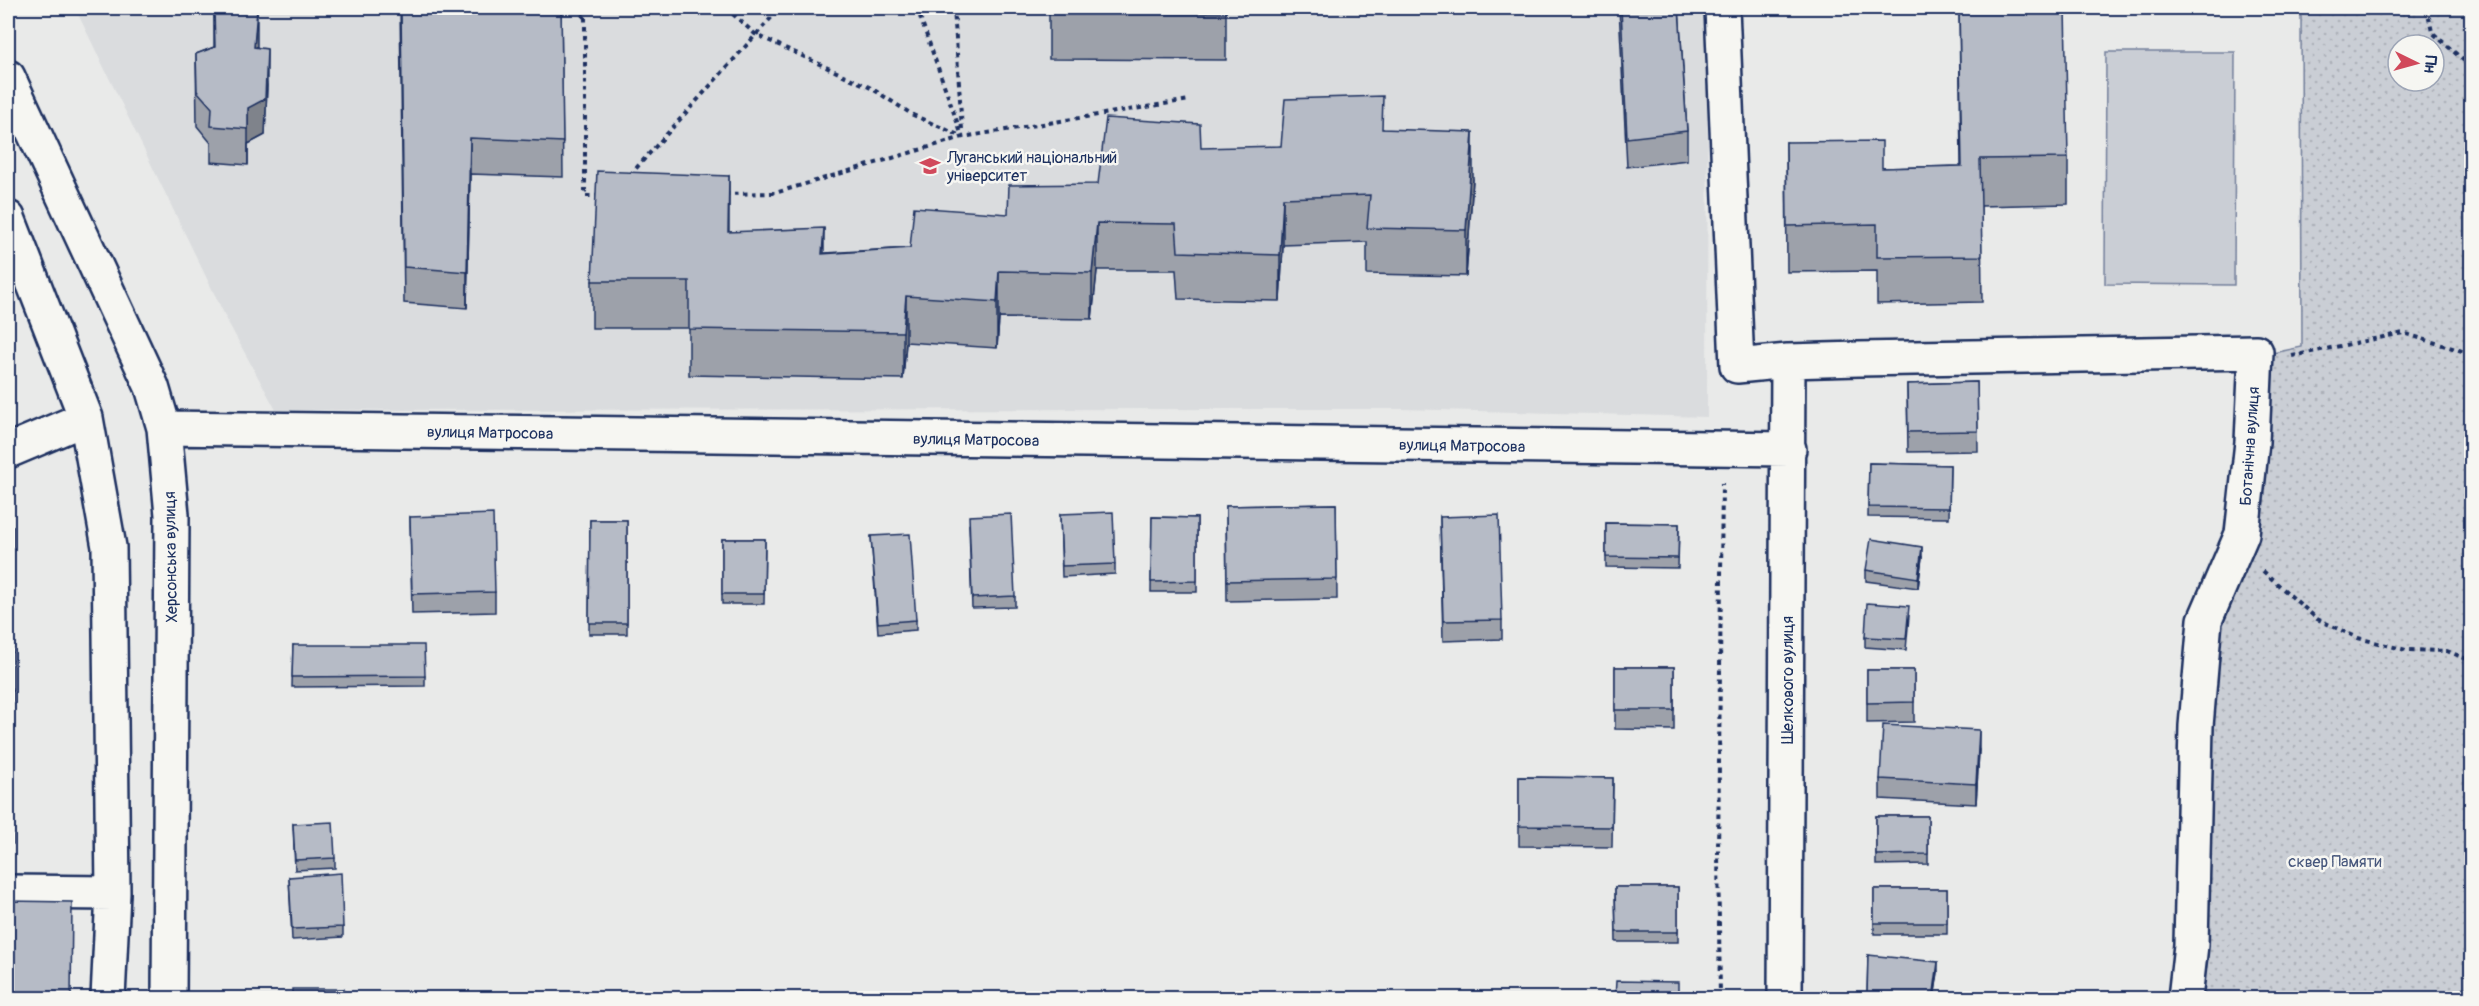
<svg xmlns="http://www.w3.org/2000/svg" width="2479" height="1006" viewBox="0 0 2479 1006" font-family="Pangolin,sans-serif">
  <defs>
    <pattern id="park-dots" width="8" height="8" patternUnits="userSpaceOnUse" patternTransform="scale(1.5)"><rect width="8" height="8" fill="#caced5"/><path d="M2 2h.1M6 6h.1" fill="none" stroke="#adb1b9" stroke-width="1.8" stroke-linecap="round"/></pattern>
  </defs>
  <rect width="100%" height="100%" fill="#e9eae9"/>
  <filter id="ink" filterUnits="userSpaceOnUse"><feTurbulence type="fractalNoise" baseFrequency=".0167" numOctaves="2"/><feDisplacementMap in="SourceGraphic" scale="12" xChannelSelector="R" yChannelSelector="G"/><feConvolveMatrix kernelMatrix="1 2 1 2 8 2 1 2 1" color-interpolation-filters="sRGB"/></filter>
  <g filter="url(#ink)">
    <path fill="#dadcde" d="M75 8H1708L1707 417 1401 409 276 410 229 324Z"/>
    <path fill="#caced5" stroke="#727e9a" stroke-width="1.5" d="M2106 52H2235L2234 285 2105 284Z"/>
    <path fill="url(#park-dots)" stroke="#727e9a" stroke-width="1.5" fill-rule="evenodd" d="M2301 8H2471V998H2195L2203 726 2263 355 2302 347ZM2398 45H2434V81H2398Z"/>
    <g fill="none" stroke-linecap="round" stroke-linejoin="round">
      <g stroke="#1b2f5e" stroke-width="38">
        <path id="minor" d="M1722 8 1737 366 1788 361 1859 359 2256 352 2252 442 2242 534 2205 620 2196 726 2191 945 2185 998
          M8 77 152 387 164 428 172 515 169 998
          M8 218 86 418 109 547 113 893 108 998
          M164 428 1789 449
          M8 451 86 418
          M8 892 113 893
          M1785 998 1788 361"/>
      </g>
      <path stroke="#1b2f5e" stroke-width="4" stroke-dasharray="4.5 4.5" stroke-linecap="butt" d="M576 8 585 18
        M585 8V196H600
        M726 8 755 34 871 88 913 115 963 137
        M917 8 962 136
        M954 8 962 130
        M2427 8 2432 32 2472 68
        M630 175 780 8
        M725 194 775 193 963 137 1189 100
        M2292 356 2403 333 2472 354
        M2263 571 2317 619 2358 638 2406 650 2447 651 2472 661
        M1720 998 1718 853 1722 483"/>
      <use href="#minor" stroke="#f6f6f2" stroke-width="33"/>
    </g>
    <path fill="#9da1aa" stroke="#1b2f5e" stroke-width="1.5" d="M400 8H561L563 177 470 174 467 308 404 303Z
      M1049 8H1226V60L1049 59Z
      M1619 8H1679L1687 131V160L1627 167Z
      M1959 8 2068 158V204L1981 206 1982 302 1877 304V271L1787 272 1786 142 1882 168 1961 166Z
      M214 10 257 47 267 85 265 135 248 144V165L211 162V143L197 126 196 54 214 47Z
      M1383 129 1473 179 1466 276 1367 274V242L1283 245 1280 301 1178 299 1176 270H1097L1092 319 999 318 997 348 906 342 903 379 689 375V328H592V281L729 176V232L824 253 910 248 1008 214 1098 184 1281 146Z
      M1977 382 1978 451 1908 452 1907 384Z
      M1869 463 1950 465 1949 518 1868 517Z
      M1336 504 1337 599 1227 601 1226 506Z
      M1060 514 1115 564V574L1062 577Z
      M410 517 495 592V612L412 614Z
      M1152 517 1197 518V592H1151Z
      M1440 517 1502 620V639L1443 641Z
      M590 520H627V634H589Z
      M1606 523 1679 524 1678 568 1606 567Z
      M969 526 1015 596V607L972 608Z
      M8 527H13V844H8Z
      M871 536 916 620V630L878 633Z
      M722 539H765L764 604H722Z
      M1922 557 1918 588 1866 581V570Z
      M1909 616 1906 650 1865 647V637Z
      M293 645 425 676V686L292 687Z
      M1615 667H1674V730L1615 729Z
      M1867 670H1914V722L1867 723Z
      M1979 750 1976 804 1880 799V779Z
      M1519 777 1613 778 1612 847 1519 846Z
      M1876 816H1928V864L1876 865Z
      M293 824 335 858V868L295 870Z
      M289 877 343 927V937L292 940Z
      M1615 887H1678V942H1616Z
      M1874 889H1947V934H1874Z
      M1868 955 1938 972 1934 999H1867Z"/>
    <path fill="#7f838b" stroke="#1b2f5e" stroke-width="1.5" d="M257 9V45L254 83V47Z
      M267 49V85L265 135 248 144V165V108Z
      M1473 132V179L1466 276V230Z
      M470 138V174L467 308V272Z
      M1283 198V245L1280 301V255Z
      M1097 223V270L1092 319V273Z
      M824 228V274L822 254Z
      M999 271V318L997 348V302Z
      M906 296V342L903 379V332Z
      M1922 547V557L1918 588V578Z
      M1979 730V750L1976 804V784Z
      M1938 962V972L1934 999H1933Z"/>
    <path fill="#b6bbc6" stroke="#1b2f5e" stroke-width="1.5" d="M401 8H561L563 142 470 138 467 272 404 267Z
      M1049 8H1226V13L1049 12Z
      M1621 8H1679L1687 131 1627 138Z
      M1959 8H2065L2068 158 1980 159 1982 256 1877 257V224L1787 226 1786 142 1882 141V168L1962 166Z
      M257 9 254 47 267 49 265 99 248 108V129L211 126 212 108 197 91 196 54 215 47 214 10Z
      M1383 96 1382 129 1473 132 1466 230 1367 228 1370 195 1283 198 1280 255 1178 252 1176 224 1097 223 1092 273 999 271 997 302 906 296 903 332 689 329V281H592L597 171 729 176 728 232 824 228 822 254 910 248 914 207 1008 214 1009 185 1098 184 1106 118 1200 124 1201 148 1281 146 1285 99Z
      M1977 382 1978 431 1908 432 1907 384Z
      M1869 463 1950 465 1949 508 1868 507Z
      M1336 504 1337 579 1227 581 1226 506Z
      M1113 512 1115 564 1062 566 1060 514Z
      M493 514 495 592 412 594 410 517Z
      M1011 514 1015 596 972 598 969 516Z
      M1499 515 1502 620 1443 621 1440 517Z
      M1152 517 1197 518V581L1151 582Z
      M590 520H627V623H589Z
      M1606 523 1679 524 1678 558 1606 557Z
      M8 527H13V808H8Z
      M910 534 916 620 878 623 871 536Z
      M722 539H765L764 594H722Z
      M1871 539 1922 547 1918 578 1866 570Z
      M1867 603 1909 606 1906 639 1865 637Z
      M293 645H424L425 676 292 677Z
      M1615 667H1674V710H1615Z
      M1867 670H1914V702L1867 703Z
      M1883 725 1979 730 1976 784 1880 779Z
      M1519 777 1613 778 1612 827 1519 826Z
      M1876 816H1928V854L1876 855Z
      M333 822 335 858 295 860 293 824Z
      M341 873 343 927 292 929 289 877Z
      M1615 887H1678V932H1616Z
      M1874 889H1947V923H1874Z
      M8 901 72 902 71 999H8Z
      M1868 955 1938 962 1933 999H1923L1867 994Z
      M1616 981 1678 982V999H1615Z
      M292 989H344V999H292Z
      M712 992H777V999H712Z"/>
  </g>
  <defs>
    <g id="university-bare" transform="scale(1.62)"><path d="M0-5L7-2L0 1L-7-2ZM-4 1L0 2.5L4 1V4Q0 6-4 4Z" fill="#d1495b" stroke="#f6f6f2" stroke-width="2.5" paint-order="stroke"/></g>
  </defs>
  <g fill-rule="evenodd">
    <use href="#university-bare" x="930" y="166"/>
  </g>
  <g text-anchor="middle" stroke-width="5" stroke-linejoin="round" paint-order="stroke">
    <g font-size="16" fill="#1b2f5e" stroke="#f6f6f2" text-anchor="start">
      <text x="947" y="163">Луганський національний<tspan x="947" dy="18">університет</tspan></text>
    </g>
    <g font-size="16" fill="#1b2f5e" stroke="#f6f6f2">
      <text transform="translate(490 432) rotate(1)" y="6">вулиця Матросова</text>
      <text transform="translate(976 439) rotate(1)" y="6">вулиця Матросова</text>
      <text transform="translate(1462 445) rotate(1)" y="6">вулиця Матросова</text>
      <text transform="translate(2249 446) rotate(-86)" y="6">Ботанічна вулиця</text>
      <text transform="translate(170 557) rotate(-91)" y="6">Херсонська вулиця</text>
      <text transform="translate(1787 680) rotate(-90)" y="6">Шелкового вулиця</text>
    </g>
    <g font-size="16" fill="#47577c" stroke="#f6f6f2">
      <text x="2335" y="867">сквер Памяти</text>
    </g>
  </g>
  <rect width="2479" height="1006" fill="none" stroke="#f6f6f2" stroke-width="30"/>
  <rect x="15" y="15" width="2449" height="976" fill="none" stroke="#1b2f5e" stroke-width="2" filter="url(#ink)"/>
  <g transform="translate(2416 63) rotate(95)"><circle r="28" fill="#f6f6f2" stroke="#9ea6b7" stroke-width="1.5"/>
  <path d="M0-4.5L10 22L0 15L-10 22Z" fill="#d1495b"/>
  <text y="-9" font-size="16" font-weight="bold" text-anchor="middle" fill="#1b2f5e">Пн</text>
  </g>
</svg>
